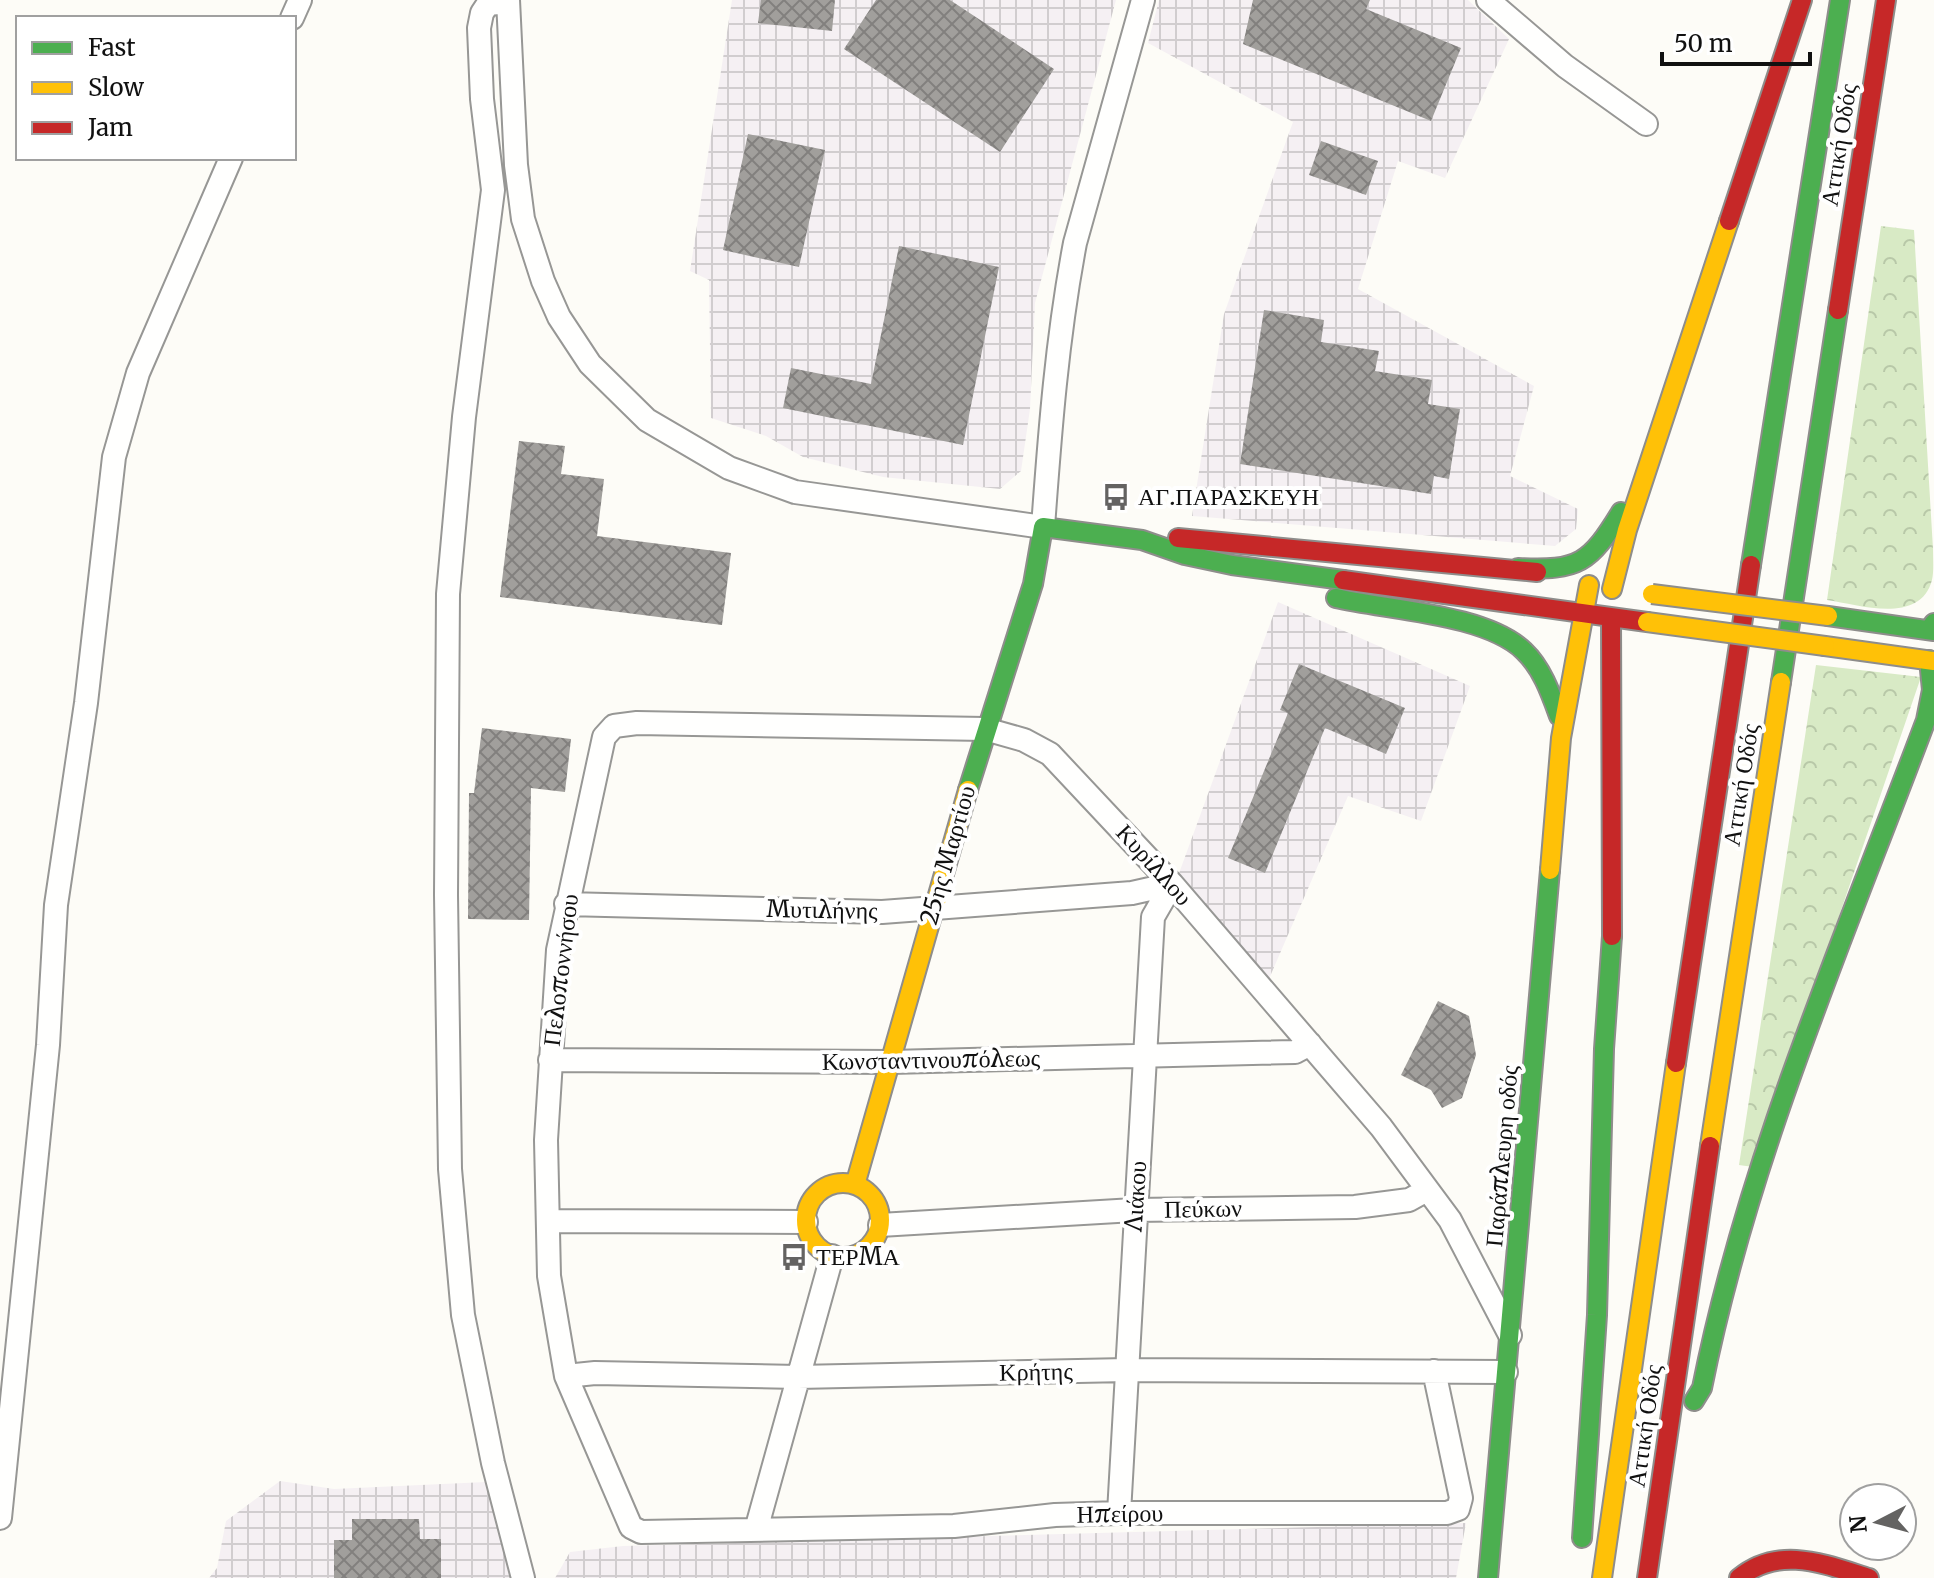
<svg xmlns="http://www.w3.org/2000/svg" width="1934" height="1578" viewBox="0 0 1934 1578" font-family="Merriweather,serif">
  <defs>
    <pattern id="industrial-grid" width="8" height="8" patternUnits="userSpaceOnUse" patternTransform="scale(2)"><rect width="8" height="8" fill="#f5f0f3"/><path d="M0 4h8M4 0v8" fill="none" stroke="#d1cdcf"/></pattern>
    <pattern id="forest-crowns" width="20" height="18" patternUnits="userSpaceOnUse" patternTransform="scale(2)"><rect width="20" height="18" fill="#d8eac5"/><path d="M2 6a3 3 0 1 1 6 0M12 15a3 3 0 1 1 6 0" fill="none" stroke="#b8c8a8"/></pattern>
    <pattern id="building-cross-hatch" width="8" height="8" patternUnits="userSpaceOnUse" patternTransform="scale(2)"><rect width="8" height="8" fill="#a19f9c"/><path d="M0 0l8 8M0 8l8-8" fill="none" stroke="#82807e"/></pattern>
  </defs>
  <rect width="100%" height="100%" fill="#fdfcf7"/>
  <path fill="url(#industrial-grid)" d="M732 0H1116L1035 303 1030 409 1021 471 1000 489 883 477 803 457 766 436 711 418 709 280 690 271Z
    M1159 0H1468L1509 39 1445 178 1398 161 1358 289 1534 386 1510 476 1578 509 1576 529 1555 546 1192 516 1224 314 1293 122 1148 43Z
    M1278 602 1470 686 1421 821 1348 796 1268 981 1178 876Z
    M280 1481 334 1489 486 1482 512 1578H209L217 1568 226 1521Z
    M1466 1523 1456 1578H555L570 1552 623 1546Z"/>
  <path fill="url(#forest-crowns)" d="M1881 226 1914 230 1933 549C1933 559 1934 571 1932 580 1920 625 1860 605 1827 600Z
    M1816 665 1921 677 1753 1167 1739 1165Z"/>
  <path fill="url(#building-cross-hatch)" d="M761 0H835L832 31 758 23Z
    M876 0H950L1054 69 1000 152 844 49Z
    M1253 0H1370L1366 9 1461 48 1431 121 1243 44Z
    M748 134 825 150 799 267 723 250Z
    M1321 141 1378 161 1366 195 1309 175Z
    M899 246 999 267 963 445 783 408 791 368 871 384Z
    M1264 310 1324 320 1321 342 1379 351 1375 371 1432 380 1428 404 1460 409 1449 479 1434 476 1431 494 1240 464Z
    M519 441 565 446 561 474 604 479 597 536 731 553 722 625 500 597Z
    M1299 664 1405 708 1386 754 1325 728 1265 873 1228 858 1288 713 1280 710Z
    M482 728 571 739 565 792 531 788 529 920 468 919 469 793H474Z
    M1438 1001 1469 1016 1476 1055 1462 1098 1442 1108 1431 1090 1401 1075Z
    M352 1519H419L420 1539H441V1578H334V1540H352Z"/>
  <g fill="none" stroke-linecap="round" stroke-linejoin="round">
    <g stroke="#979795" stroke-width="26">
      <path id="street" d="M508 0 516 165 523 219 543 281 559 317 590 364 647 420 729 468 795 492 1043 527C1050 431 1057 338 1075 243L1143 0
        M1488 0 1565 66 1646 124
        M508 2 488 4 482 13 479 28 482 99 493 190 464 417 448 594 446 895 450 1169 463 1315 493 1463 523 1578
        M292 18 300 0
        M566 904 882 912 1132 893 1172 884
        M550 1060 891 1062 1295 1052 1310 1044
        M548 1221 806 1222
        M880 1225 1134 1210 1355 1207 1409 1200 1427 1190
        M1434 1371 1461 1498 1458 1509 1447 1513H1119L1055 1515 954 1526 641 1532 631 1527 566 1376 549 1276 546 1140 558 950 604 737 614 726 637 723 985 729 1024 740 1050 754 1172 884 1381 1127 1450 1220 1510 1335
        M566 1376 595 1373 798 1377 1127 1370 1506 1372
        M1119 1513 1153 917 1172 884
        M0 1518 48 1045 56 905 86 703 114 457 138 373 231 158
        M756 1530 832 1256"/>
    </g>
    <g stroke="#8e8d8b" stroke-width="22">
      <path id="fast" d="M1751 565 1840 0
        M1518 568C1579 571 1590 563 1621 512
        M1336 598C1388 610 1486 614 1524 651 1542 668 1551 694 1559 716
        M1828 616 1934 631
        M1929 630 1934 623
        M1781 682 1838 310
        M968 790 1033 584 1043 527 1142 540 1185 555 1232 565 1343 580
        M1694 1401 1702 1388C1748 1157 1844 939 1926 720L1932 690 1929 660
        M1582 1538 1597 1315 1604 1049 1612 936
        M1488 1578 1550 870"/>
    </g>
    <g stroke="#8e8d8b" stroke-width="22">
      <path id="slow" d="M1612 589 1627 530 1729 221
        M1825 646 1934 661
        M1550 870 1561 738 1589 585
        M1710 1146 1781 682
        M806 1220a37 37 0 1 1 74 0a37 37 0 1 1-74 0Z
        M855 1185 968 790
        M1602 1578 1676 1063"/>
    </g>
    <g stroke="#8e8d8b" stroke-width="22">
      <path id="jam" d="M1729 221 1802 0
        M1838 310 1886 0
        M1178 538 1537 572
        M1343 580 1647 622
        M1611 617 1612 936
        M1676 1063 1751 565
        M1647 1578 1710 1146
        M1739 1578C1779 1545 1824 1564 1869 1578"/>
    </g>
    <use href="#street" stroke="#fffffe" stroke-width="22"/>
    <use href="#fast" stroke="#4caf50" stroke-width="18"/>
    <use href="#slow" stroke="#ffc107" stroke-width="18"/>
    <use href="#jam" stroke="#c62828" stroke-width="18"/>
    <g stroke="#8e8d8b" stroke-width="22" stroke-linecap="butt">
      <path id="slow-bridge" d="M1652 594 1828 616
        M1647 622 1825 646"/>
    </g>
    <use href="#slow-bridge" stroke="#ffc107" stroke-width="18"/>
  </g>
  <defs>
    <g id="bus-bare" transform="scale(2.16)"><path d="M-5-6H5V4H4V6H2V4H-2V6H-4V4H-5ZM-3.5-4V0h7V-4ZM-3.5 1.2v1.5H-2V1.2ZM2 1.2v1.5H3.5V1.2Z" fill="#646362" stroke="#fff" stroke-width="2.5" paint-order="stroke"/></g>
  </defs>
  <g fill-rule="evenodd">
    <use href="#bus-bare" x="1116" y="497"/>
    <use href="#bus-bare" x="794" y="1257"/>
  </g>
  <g text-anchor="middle" stroke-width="8" stroke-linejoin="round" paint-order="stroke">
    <g font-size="24" fill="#111" stroke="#fff">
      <text transform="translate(1839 145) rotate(-81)" y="8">Αττική Οδός</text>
      <text transform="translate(1741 785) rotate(-81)" y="8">Αττική Οδός</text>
      <text transform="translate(948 855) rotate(-74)" y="8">25ης Μαρτίου</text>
      <text transform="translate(1154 865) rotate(48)" y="8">Κυρίλλου</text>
      <text transform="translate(822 910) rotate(1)" y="8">Μυτιλήνης</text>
      <text transform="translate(561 970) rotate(-83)" y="8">Πελοποννήσου</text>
      <text transform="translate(931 1060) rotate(-1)" y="8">Κωνσταντινουπόλεως</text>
      <text transform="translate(1502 1156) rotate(-85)" y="8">Παράπλευρη οδός</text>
      <text transform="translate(1136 1196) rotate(-86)" y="8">Λιάκου</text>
      <text transform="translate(1203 1209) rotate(-1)" y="8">Πεύκων</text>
      <text transform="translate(1036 1372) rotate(-1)" y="8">Κρήτης</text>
      <text transform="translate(1645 1426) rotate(-82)" y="8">Αττική Οδός</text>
      <text transform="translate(1120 1514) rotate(-1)" y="8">Ηπείρου</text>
    </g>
    <g font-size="24" fill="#111" stroke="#fff" text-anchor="start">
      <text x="1138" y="505">ΑΓ.ΠΑΡΑΣΚΕΥΗ</text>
      <text x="816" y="1265">ΤΕΡΜΑ</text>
    </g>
  </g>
  <rect x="16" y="16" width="280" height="144" fill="#ffffff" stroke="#a0a0a0" stroke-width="2"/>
  <rect x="32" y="42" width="40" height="12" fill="#4caf50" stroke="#a0a0a0" stroke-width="2"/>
  <text x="88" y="56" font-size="24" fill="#111111">Fast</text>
  <rect x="32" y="82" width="40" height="12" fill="#ffc107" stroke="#a0a0a0" stroke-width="2"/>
  <text x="88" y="96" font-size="24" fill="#111111">Slow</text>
  <rect x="32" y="122" width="40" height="12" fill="#c62828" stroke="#a0a0a0" stroke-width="2"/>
  <text x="88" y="136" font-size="24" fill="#111111">Jam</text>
  <g transform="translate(1878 1522) rotate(264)"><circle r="38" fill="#ffffff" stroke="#a0a0a0" stroke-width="2"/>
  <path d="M0-6L14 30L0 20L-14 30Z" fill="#646362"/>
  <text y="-12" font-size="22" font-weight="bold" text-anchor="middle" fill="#111111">N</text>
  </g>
  <path d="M1662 52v12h148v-12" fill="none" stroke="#111111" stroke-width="4"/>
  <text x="1674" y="52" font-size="24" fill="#111111" stroke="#ffffff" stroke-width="6" paint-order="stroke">50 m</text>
</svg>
